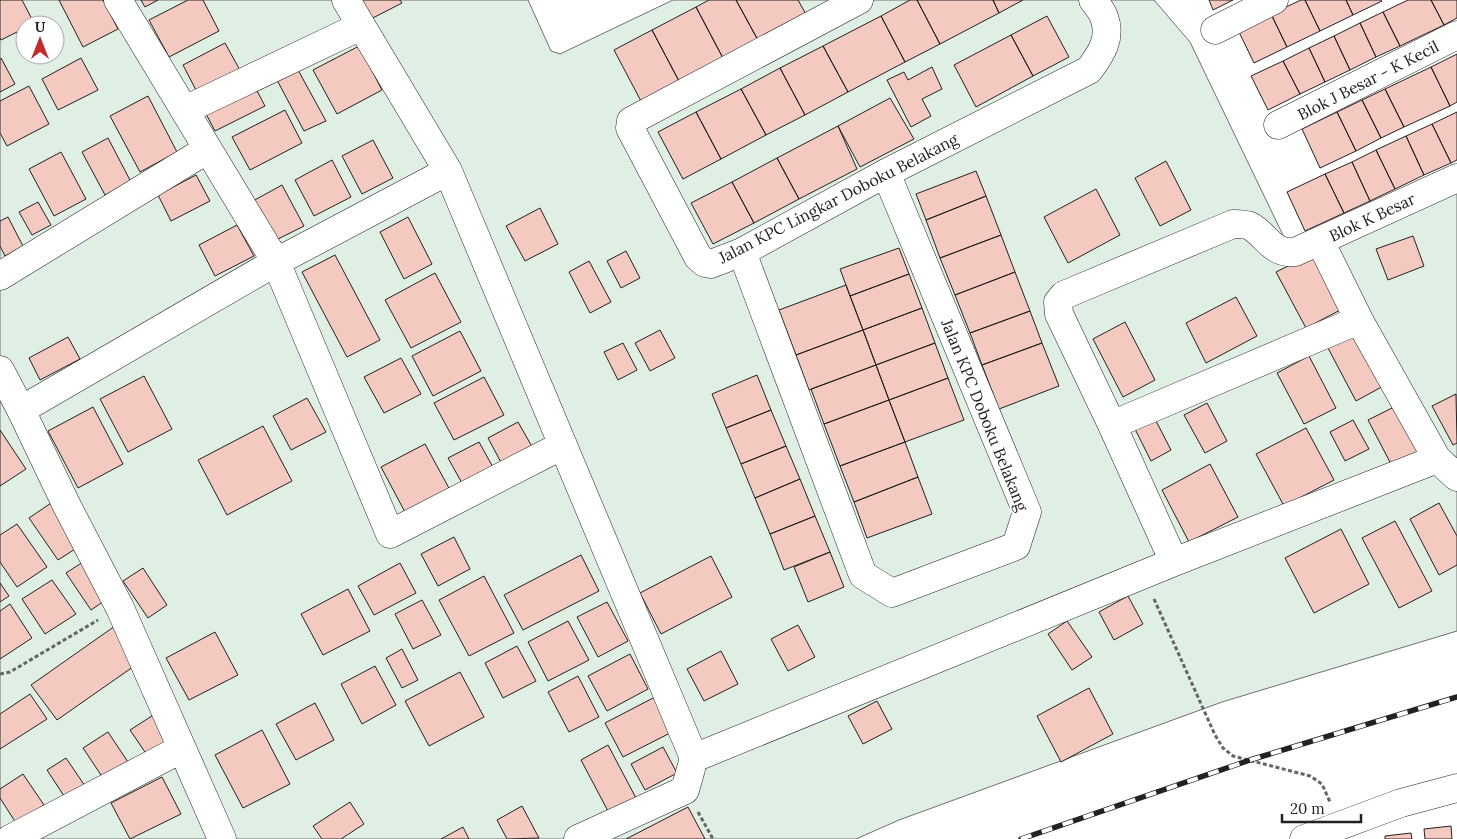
<svg xmlns="http://www.w3.org/2000/svg" width="1457" height="839" viewBox="0 0 1457 839" font-family="Lora,serif">
  <rect width="100%" height="100%" fill="#fff"/>
  <path fill="#e0efe3" stroke="#6f6f6f" fill-rule="evenodd" d="M0 0H528L551 51 560 54 673 0H1154L1190 42 1294 258 1457 185V631L1222 702 899 820 856 839H0ZM25 25H55V55H25Z"/>
  <path fill="#f3c9c0" stroke="#222" d="M0 0H22L34 23 25 25V28L1 40 0 38Z
    M59 0H103L118 29 83 47Z
    M141 0H158L145 7Z
    M188 0H203L219 31 169 57 149 20Z
    M356 0H400L402 3 367 21Z
    M709 0H736L759 42 724 60 696 7Z
    M736 0H798L807 16 759 42Z
    M910 0H917L940 44 905 62 881 16Z
    M917 0H993L999 13 940 44Z
    M993 0H1023L999 13Z
    M1209 0H1233L1213 10Z
    M1301 0H1305L1320 31 1287 47 1271 14Z
    M1305 0H1346L1353 15 1320 31Z
    M1346 0H1381L1382 1 1353 15Z
    M1408 0H1431L1444 25 1400 46 1383 12Z
    M1431 0H1457V18L1444 25Z
    M696 7 724 60 680 83 652 30Z
    M1383 12 1400 46 1376 57 1360 23Z
    M1271 14 1287 47 1254 63 1238 30Z
    M881 16 905 62 848 92 823 46Z
    M1047 16 1069 57 1033 76 1011 35Z
    M1360 23 1376 57 1350 70 1334 36Z
    M652 30 680 83 642 103 614 50Z
    M1011 35 1033 76 976 107 954 65Z
    M1334 36 1350 70 1325 82 1309 48Z
    M225 43 241 72 198 94 183 65Z
    M359 46 382 90 337 114 313 70Z
    M823 46 848 92 805 115 780 68Z
    M1309 48 1325 82 1300 94 1283 61Z
    M1457 54V102L1450 106 1431 67Z
    M1 58 15 84 0 92V59Z
    M81 58 98 90 58 110 42 79Z
    M1283 61 1300 94 1268 110 1251 76Z
    M932 67 942 89 922 99 931 116 911 127 887 80 904 72 908 80Z
    M1431 67 1450 106 1404 127 1385 89Z
    M780 68 805 115 766 135 741 89Z
    M298 70 326 121 304 131 277 80Z
    M29 86 49 124 7 146 0 133V101Z
    M255 87 265 106 215 131 205 112Z
    M741 89 766 135 721 159 696 112Z
    M1385 89 1404 127 1381 138 1362 100Z
    M148 96 177 152 140 172 110 116Z
    M890 98 914 139 860 167 838 126Z
    M1362 100 1381 138 1356 151 1337 112Z
    M285 110 302 143 250 170 232 137Z
    M696 112 721 159 683 179 658 132Z
    M1337 112 1356 151 1320 168 1302 129Z
    M1457 112V160L1451 163 1432 124Z
    M1432 124 1451 163 1424 175 1406 136Z
    M838 126 857 169 799 199 777 158Z
    M1406 136 1424 175 1395 189 1376 150Z
    M108 138 131 182 105 195 82 152Z
    M373 140 393 178 362 194 342 156Z
    M1376 150 1395 189 1370 201 1352 162Z
    M61 152 86 199 54 216 29 169Z
    M777 158 799 199 754 223 732 182Z
    M332 160 351 197 314 216 295 180Z
    M1166 161 1191 210 1160 226 1135 178Z
    M1352 162 1370 201 1344 213 1325 174Z
    M976 171 986 196 926 220 916 194Z
    M1325 174 1344 213 1305 231 1287 192Z
    M196 175 210 201 171 221 158 195Z
    M732 182 754 223 713 244 691 203Z
    M282 185 304 226 274 241 253 201Z
    M1096 189 1120 235 1068 263 1044 217Z
    M986 196 1001 235 940 258 926 220Z
    M38 202 51 225 32 235 19 212Z
    M540 208 558 244 525 261 506 226Z
    M8 217 23 246 5 256 0 246V221Z
    M408 217 432 264 404 279 380 232Z
    M237 225 254 256 215 276 199 245Z
    M1001 235 1015 272 955 295 940 258Z
    M1413 236 1424 266 1388 280 1376 249Z
    M899 248 909 274 850 296 840 269Z
    M626 251 640 278 621 288 607 261Z
    M1314 253 1344 308 1306 328 1276 272Z
    M335 255 380 340 347 357 302 272Z
    M589 261 611 302 590 313 569 272Z
    M1015 272 1030 311 970 333 955 295Z
    M435 273 461 322 411 348 385 300Z
    M909 274 922 308 863 330 850 296Z
    M846 285 863 330 796 355 779 310Z
    M1236 297 1257 336 1206 363 1186 323Z
    M922 308 935 343 876 365 863 330Z
    M1030 311 1042 343 982 365 970 333Z
    M1125 322 1155 380 1123 397 1093 339Z
    M660 330 675 358 650 371 635 343Z
    M863 330 876 365 809 390 796 355Z
    M460 331 481 371 433 396 412 356Z
    M1359 332 1387 384 1356 401 1328 348Z
    M68 337 80 359 40 380 29 358Z
    M623 343 637 370 618 380 604 352Z
    M935 343 948 378 889 400 876 365Z
    M1042 343 1059 386 999 409 982 365Z
    M1309 356 1336 408 1304 424 1277 373Z
    M401 358 421 394 384 413 364 377Z
    M876 365 889 400 824 424 811 389Z
    M757 375 771 410 726 428 712 394Z
    M144 376 172 429 128 452 100 399Z
    M484 377 504 415 454 440 434 403Z
    M948 378 964 420 905 442 889 400Z
    M1456 394 1457 443 1453 445 1432 406Z
    M307 398 326 432 291 450 273 416Z
    M889 400 905 442 840 466 824 424Z
    M1207 403 1227 441 1205 453 1184 415Z
    M1398 405 1422 451 1392 466 1368 420Z
    M93 407 123 464 78 488 48 431Z
    M771 410 786 446 741 464 726 428Z
    M1155 419 1171 450 1151 461 1135 429Z
    M1353 420 1369 449 1345 461 1330 432Z
    M518 422 534 450 503 466 488 438Z
    M263 426 292 481 227 515 198 460Z
    M1306 428 1334 480 1284 506 1256 454Z
    M0 430 26 469 0 486Z
    M479 442 494 469 463 485 448 458Z
    M905 442 918 477 854 502 840 466Z
    M425 444 450 490 406 514 381 467Z
    M786 446 800 479 755 498 741 464Z
    M1210 464 1238 517 1189 542 1162 490Z
    M918 477 932 514 867 538 854 502Z
    M800 479 815 516 770 534 755 498Z
    M54 501 83 544 58 560 29 518Z
    M1439 503 1457 536V565L1439 575 1410 519Z
    M815 516 830 552 784 570 770 534Z
    M1395 521 1432 591 1399 608 1362 538Z
    M17 524 47 567 17 587 0 562V535Z
    M1341 529 1369 584 1314 613 1285 558Z
    M454 537 470 569 438 586 421 554Z
    M830 552 844 587 808 602 794 567Z
    M581 555 599 591 523 630 504 595Z
    M711 556 732 597 661 634 640 593Z
    M86 560 110 597 91 610 66 573Z
    M400 563 416 593 374 615 358 586Z
    M143 568 167 605 148 618 123 581Z
    M484 576 514 633 469 656 439 600Z
    M52 580 76 614 45 634 22 599Z
    M0 583 9 596 0 602Z
    M348 589 370 631 323 655 301 614Z
    M1128 596 1143 624 1114 640 1099 612Z
    M422 600 441 635 413 649 395 614Z
    M607 602 628 641 598 657 577 617Z
    M10 604 32 638 0 659V611Z
    M568 621 589 660 548 681 528 642Z
    M1067 621 1092 657 1072 670 1048 634Z
    M798 625 815 657 788 671 771 639Z
    M115 626 140 662 57 720 31 685Z
    M215 632 238 675 189 700 166 658Z
    M517 646 536 681 503 698 485 663Z
    M402 649 418 680 402 688 386 658Z
    M721 651 738 684 704 701 687 669Z
    M630 654 648 689 607 711 588 676Z
    M375 666 396 705 362 724 341 684Z
    M460 672 484 717 429 746 405 701Z
    M578 676 599 717 569 732 548 692Z
    M1089 688 1113 734 1061 762 1037 716Z
    M30 694 47 719 0 749V714Z
    M655 697 674 731 623 757 605 723Z
    M877 701 892 729 863 744 848 716Z
    M315 703 334 740 296 760 276 724Z
    M155 714 174 742 149 758 130 730Z
    M262 730 290 784 243 808 215 755Z
    M108 732 130 765 105 781 83 748Z
    M608 745 636 798 609 813 581 760Z
    M663 747 677 773 645 790 631 764Z
    M66 758 85 786 66 799 47 770Z
    M23 774 44 805 16 823 0 798V789Z
    M162 777 181 814 130 839 111 803Z
    M350 802 364 824 341 839H322L313 826Z
    M522 806 539 838 507 839 497 820Z
    M688 807 705 839H626Z
    M1451 826 1452 839H1425L1424 829Z
    M463 827 469 839H441Z
    M1411 833 1412 839H1385V836Z"/>
  <g fill="none" stroke-linecap="round" stroke-linejoin="round">
    <g stroke="#222" stroke-width="29">
      <path id="minor" d="M118 0 276 262 390 534 563 445
        M346 0 448 171 694 758 685 790 578 839
        M859 0 631 121 630 128 698 257 705 263 711 264 742 252 886 173 1089 70C1101 54 1112 38 1104 17 1102 11 1097 5 1093 0
        M1215 30 1274 0
        M185 110 361 26
        M1278 125 1457 35
        M1320 241 1359 320
        M742 252 863 575 892 593 1016 546 1027 512 886 173
        M0 276 208 149
        M0 370 21 410 67 506 120 608 222 839
        M21 410 276 262 448 171
        M1112 425 1059 314 1058 302 1064 295 1233 224C1238 224 1246 224 1250 226 1268 236 1271 254 1295 252L1457 178
        M1174 562 1112 425 1359 320 1437 459
        M694 758 1174 562 1437 459 1457 477
        M10 839 181 749
        M1304 839 1401 803 1457 788"/>
    </g>
    <path stroke="#646464" stroke-width="3" stroke-dasharray="4 2.5" stroke-linecap="butt" d="M1154 599 1215 735 1223 748 1233 756 1310 776 1322 784 1330 802
      M0 674 10 672 98 620
      M698 812 713 839"/>
    <use href="#minor" stroke="#fff" stroke-width="28"/>
    <g stroke="#222" stroke-width="5.5">
      <path id="rail" d="M1021 839 1250 760 1457 697"/>
    </g>
    <use href="#rail" stroke="#fff" stroke-width="4" stroke-dasharray="11" stroke-linecap="butt"/>
  </g>
  <g text-anchor="middle" stroke-width="4" stroke-linejoin="round" paint-order="stroke">
    <g font-size="16" fill="#222" stroke="#fff">
      <text transform="translate(1368 80) rotate(-27)" y="6">Blok J Besar - K Kecil</text>
      <text transform="translate(838 198) rotate(-27)" y="6">Jalan KPC Lingkar Doboku Belakang</text>
      <text transform="translate(1372 217) rotate(-25)" y="6">Blok K Besar</text>
      <text transform="translate(985 415) rotate(68)" y="6">Jalan KPC Doboku Belakang</text>
    </g>
  </g>
  <g transform="translate(40 40)"><circle r="24" fill="#ffffff" stroke="#a7a7a7"/>
  <path d="M0-4L9 19L0 12L-9 19Z" fill="#c62828"/>
  <text y="-8" font-size="14" font-weight="bold" text-anchor="middle" fill="#222222">U</text>
  </g>
  <path d="M1282 814v8h79v-8" fill="none" stroke="#222222" stroke-width="2.5"/>
  <text x="1290" y="814" font-size="15" fill="#222222" stroke="#ffffff" stroke-width="4" paint-order="stroke">20 m</text>
</svg>
